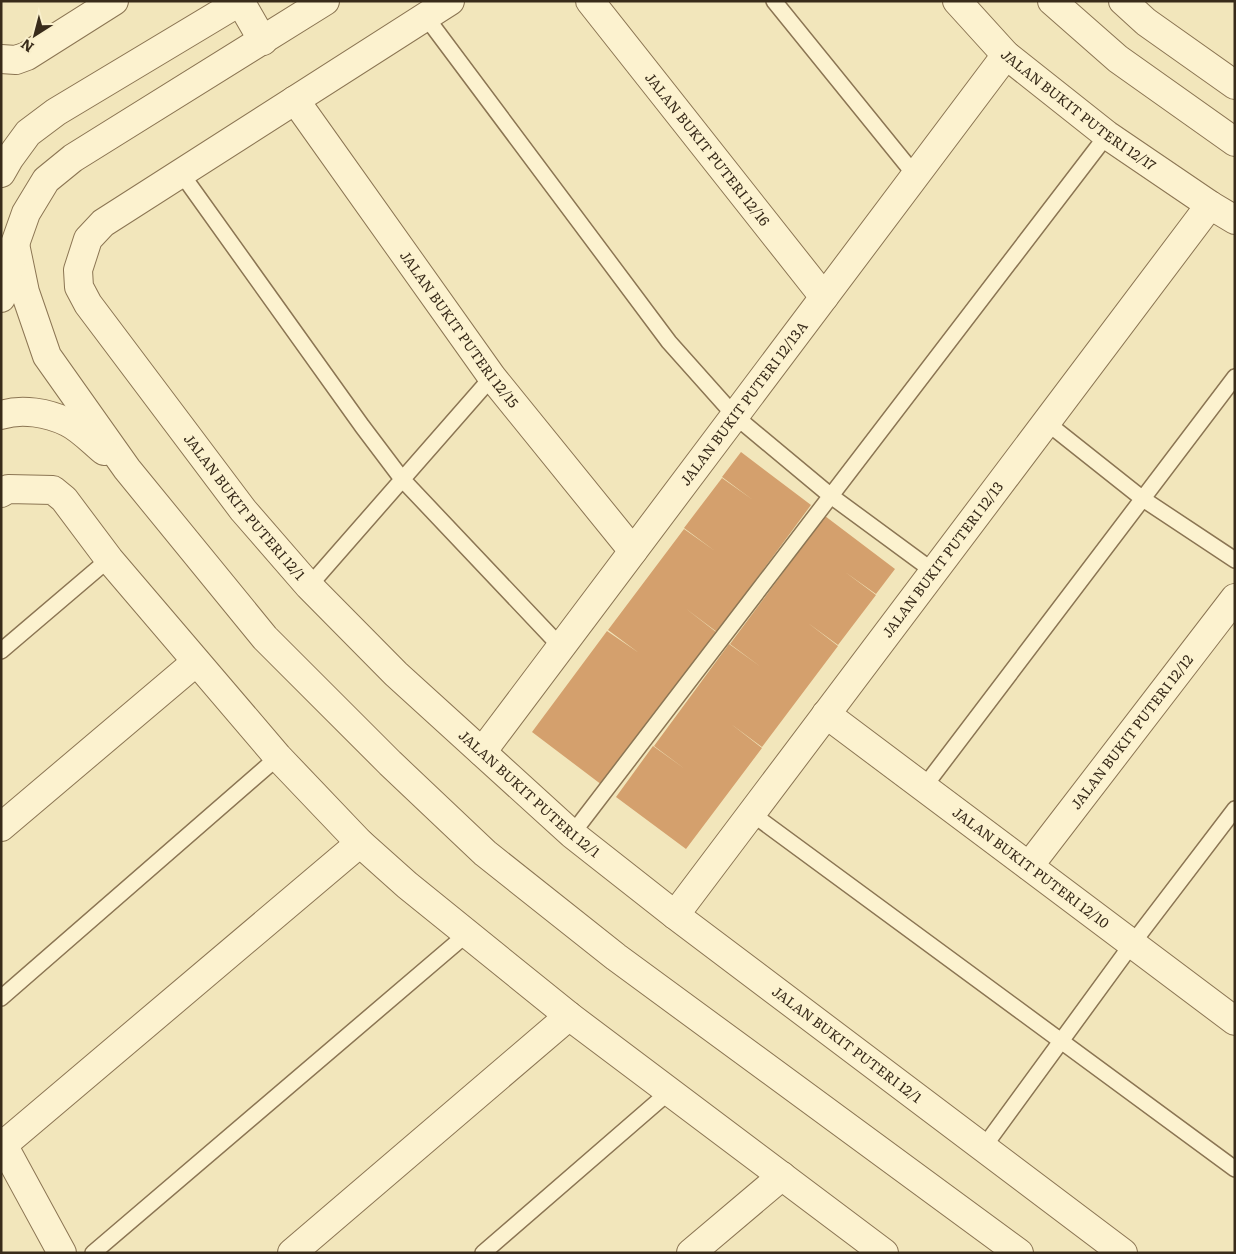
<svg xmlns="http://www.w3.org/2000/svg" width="1236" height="1254" viewBox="0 0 1236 1254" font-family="Literata,serif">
  <rect width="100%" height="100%" fill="#f2e6bb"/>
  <path fill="#d4a06d" d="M741 452 811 505 717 632 685 608 716 632 602 785 532 732 607 631 639 653 608 630 684 529 715 551 684 528 722 478 753 500 722 477Z
    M825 516 895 569 876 594 845 572 876 595 838 645 808 623 838 646 762 747 731 724 762 748 686 849 616 797 653 746 685 769 654 746 729 644 761 667 730 644Z"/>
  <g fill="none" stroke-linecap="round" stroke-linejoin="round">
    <g stroke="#8b7553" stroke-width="18">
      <path id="service" d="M774 1 915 175
        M426 17 669 342 735 416 831 496 933 571
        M181 173 362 426 402 479 561 647
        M1046 422 1143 499 1235 560
        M309 586 492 377
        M1 651 109 559
        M924 787 1235 377
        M751 813 1235 1169
        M572 834 1107 135
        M1 998 278 757
        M983 1148 1132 944 1235 809
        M93 1253 468 933
        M483 1253 670 1091"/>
    </g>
    <g stroke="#8b7553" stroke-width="30">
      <g id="minor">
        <path d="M240 1 263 41"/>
        <path id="s1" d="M450 1 103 223 88 239 78 270 79 287 88 304 243 510 309 586 396 674 572 834 675 915 1123 1253"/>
        <path id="s2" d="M590 1 824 297"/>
        <path id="s3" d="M957 1 1006 55 1107 135 1210 205 1235 220"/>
        <path d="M1 59 16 60 27 56 114 1"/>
        <path id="s4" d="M295 100 492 377 633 551"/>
        <path d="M1 173 9 159 28 133 56 112 241 1"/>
        <path d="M15 244 25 292 47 356 127 469 265 638 390 763 485 853 616 957 1019 1253"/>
        <path d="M1 298 15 244 26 213 46 180 73 158 325 1"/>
        <path d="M1 415C22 408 48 413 67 422 80 428 93 442 104 451"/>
        <path d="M1 493 8 489 53 490 64 499 109 559 278 757 360 843 407 885 569 1016 884 1253"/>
        <path id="s5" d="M826 714 1235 1021"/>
        <path id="s6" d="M482 752 1006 55"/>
        <path d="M1 827 196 662"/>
        <path id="s7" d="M1029 866 1235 598"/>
        <path id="s8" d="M675 915 1210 205"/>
        <path d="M1 1141 62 1253"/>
        <path d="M3 1145 360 843"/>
        <path d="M292 1253 569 1016"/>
        <path d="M691 1253 782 1176"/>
      </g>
    </g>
    <g stroke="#8b7553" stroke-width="30">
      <path id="tertiary" d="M1052 1 1118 59 1235 142
        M1123 1 1146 22 1235 85"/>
    </g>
    <use href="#service" stroke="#fcf2cf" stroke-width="15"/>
    <use href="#minor" stroke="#fcf2cf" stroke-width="28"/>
    <use href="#tertiary" stroke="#fcf2cf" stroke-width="28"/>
  </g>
  <g text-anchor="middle" stroke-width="4" stroke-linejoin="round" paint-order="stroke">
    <g font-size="14" fill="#382b1a" stroke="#f9efcb">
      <text dy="5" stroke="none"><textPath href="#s3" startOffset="164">JALAN BUKIT PUTERI 12/17</textPath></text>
      <text dy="5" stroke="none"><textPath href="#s2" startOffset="189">JALAN BUKIT PUTERI 12/16</textPath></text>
      <text dy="5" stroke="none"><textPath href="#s4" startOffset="282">JALAN BUKIT PUTERI 12/15</textPath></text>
      <text dy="5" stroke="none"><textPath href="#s6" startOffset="436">JALAN BUKIT PUTERI 12/13A</textPath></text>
      <text dy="5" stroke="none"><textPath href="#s1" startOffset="759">JALAN BUKIT PUTERI 12/1</textPath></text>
      <text dy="5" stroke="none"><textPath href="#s8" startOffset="445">JALAN BUKIT PUTERI 12/13</textPath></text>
      <text dy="5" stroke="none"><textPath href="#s7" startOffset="169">JALAN BUKIT PUTERI 12/12</textPath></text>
      <text dy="5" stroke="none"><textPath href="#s1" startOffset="1164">JALAN BUKIT PUTERI 12/1</textPath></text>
      <text dy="5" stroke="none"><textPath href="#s5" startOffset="256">JALAN BUKIT PUTERI 12/10</textPath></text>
      <text dy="5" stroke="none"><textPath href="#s1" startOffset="1569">JALAN BUKIT PUTERI 12/1</textPath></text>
    </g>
  </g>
  <rect width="1236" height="1254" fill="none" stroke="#382b1a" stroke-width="5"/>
  <g transform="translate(35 35) rotate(216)" stroke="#f9efcb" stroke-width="4" paint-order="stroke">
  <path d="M0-4L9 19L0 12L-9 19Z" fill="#382b1a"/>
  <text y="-8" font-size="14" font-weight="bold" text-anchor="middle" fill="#382b1a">N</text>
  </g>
</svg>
